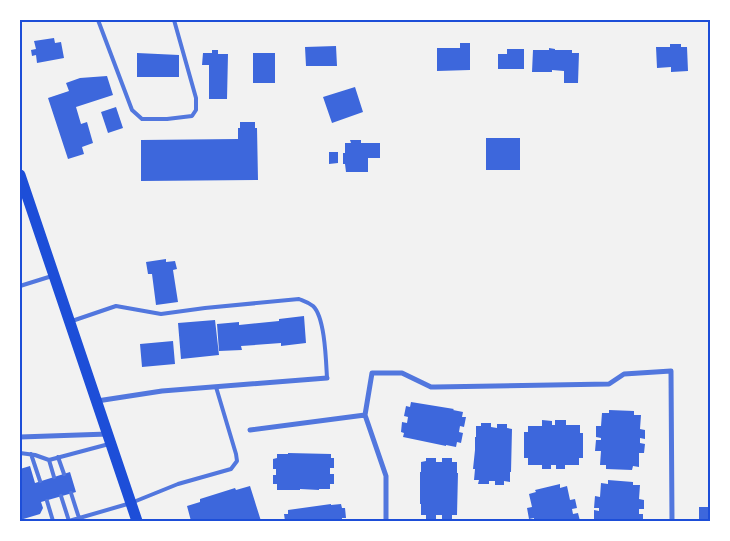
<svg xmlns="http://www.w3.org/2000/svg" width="730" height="541" viewBox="0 0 730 541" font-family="'Source Serif 4',serif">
  <rect width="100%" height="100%" fill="#f2f2f2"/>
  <path fill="#3d67dc" d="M54 38 55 43 61 42 64 58 37 63 36 55 32 56 31 50 36 49 34 41Z
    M460 43H470V70L437 71V48H460Z
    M670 44H681V47H687L688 71 671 72V67L657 68 656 47H670Z
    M336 46 337 66H306L305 47Z
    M549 48 555 49V50H572V53H579L578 83H564V71L552 70V72H532L533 50H549Z
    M507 49H524V69H498V54H507Z
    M212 50H218V54H228L227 99H209V65H202L203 53H212Z
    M137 53 179 55V77H137Z
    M253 53H275V83H253Z
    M107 76 113 95 76 107 81 124 87 122 93 143 82 147 84 154 68 159 48 98 69 91 66 83 80 78Z
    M355 87 363 112 332 123 323 97Z
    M116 107 123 128 108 133 101 112Z
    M240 122H255V128H257L258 180 141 181V140L238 139V128H240Z
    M486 138H520V170H486Z
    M350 140H361V143H380V158H368V172H346L345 164H343V153H345V143H351Z
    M329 152H338V163L329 164Z
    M166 259V262L175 261 177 269 173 270 178 302 156 305 152 274H148L146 262Z
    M304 316 306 343 281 346V343L241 346 242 350 219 351 217 324 239 322V325L279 321V319Z
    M215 320 219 355 181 359 178 323Z
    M173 341 175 364 142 367 140 344Z
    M411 402 454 409 453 410 463 412 462 417H466L464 427 460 426 459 432 463 433 461 443 457 442 456 447 446 445V446L403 437 404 433 401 432 402 422 407 423 408 417 404 416 406 406 410 407Z
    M609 410 634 411V415H641L640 429 645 430V439L640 438V443L645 444 644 453H639V467L633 466 632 470 606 469V465H600L601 451H595L596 440H601V438L596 437V426H601L602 413H609Z
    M542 420 552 421V425H555V420H566V425H580V433H583V458H579V465H565V469H556V465H551V469H542V465H528V458H524V432H528V426H542Z
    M481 423H491V427L497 428V424H507V428L512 429 511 472H510V482L504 481V485H495V481H489V484H478L479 480H474L475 469H473L475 450V437H476V426H481Z
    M288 453 331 454V458H334V468H330V474H334V484H330V489H319V490L300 489V490H277V484H273V475H276V469H273V459L277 458V454H288Z
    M426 458H436V462H442V458H452V462H457V473H458L457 515H452V519H442V515H436V519H426V515H421V504H420V472H421V462L426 461Z
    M30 466 35 483 70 472 76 492 41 502 43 508 40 514 20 520V469Z
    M608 480 633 482V485H640L639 499 644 500V509H639V514H643V521H594V510L599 511V508H594L595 496 600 497 601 483 608 484Z
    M560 484V488L567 486 570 500 575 499 577 508 572 509 573 514 578 513 580 521H534V518L529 519 527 508 532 507 529 494 536 492 535 490Z
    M250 486 261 521H191L187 506 200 502V499L235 488 236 490Z
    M331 504V505L341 504 342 508H345L346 518H342V521H285L284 514H288V510Z
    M699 507H710V521H699Z"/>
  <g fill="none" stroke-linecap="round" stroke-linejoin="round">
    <path stroke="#5277de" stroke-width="4" d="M98 20 132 110 142 119H167L192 116 196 110V98L174 20
      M20 286 52 276
      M72 321 116 306 161 314 205 308 299 299C304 301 308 302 313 306 325 317 326 361 327 378
      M20 453 35 455 49 460
      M31 454 40 481
      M58 457 64 474
      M54 477 49 460 109 444
      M71 493 79 518
      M61 496 69 521
      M47 501 53 521
      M69 521 131 503 178 484 231 469 237 461 236 454 216 387"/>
    <path stroke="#5277de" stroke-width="5" d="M97 401 162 391 327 378
      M250 430 365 415
      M20 437 108 434
      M386 521V476L365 415 372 373H402L431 387H435L609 384 624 374 671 371 672 521"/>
    <path stroke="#1d4ed8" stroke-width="11" d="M20 175 137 521"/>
  </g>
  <rect width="730" height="541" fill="none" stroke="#ffffff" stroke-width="42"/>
  <rect x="21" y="21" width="688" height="499" fill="none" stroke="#1d4ed8" stroke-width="2"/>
</svg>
